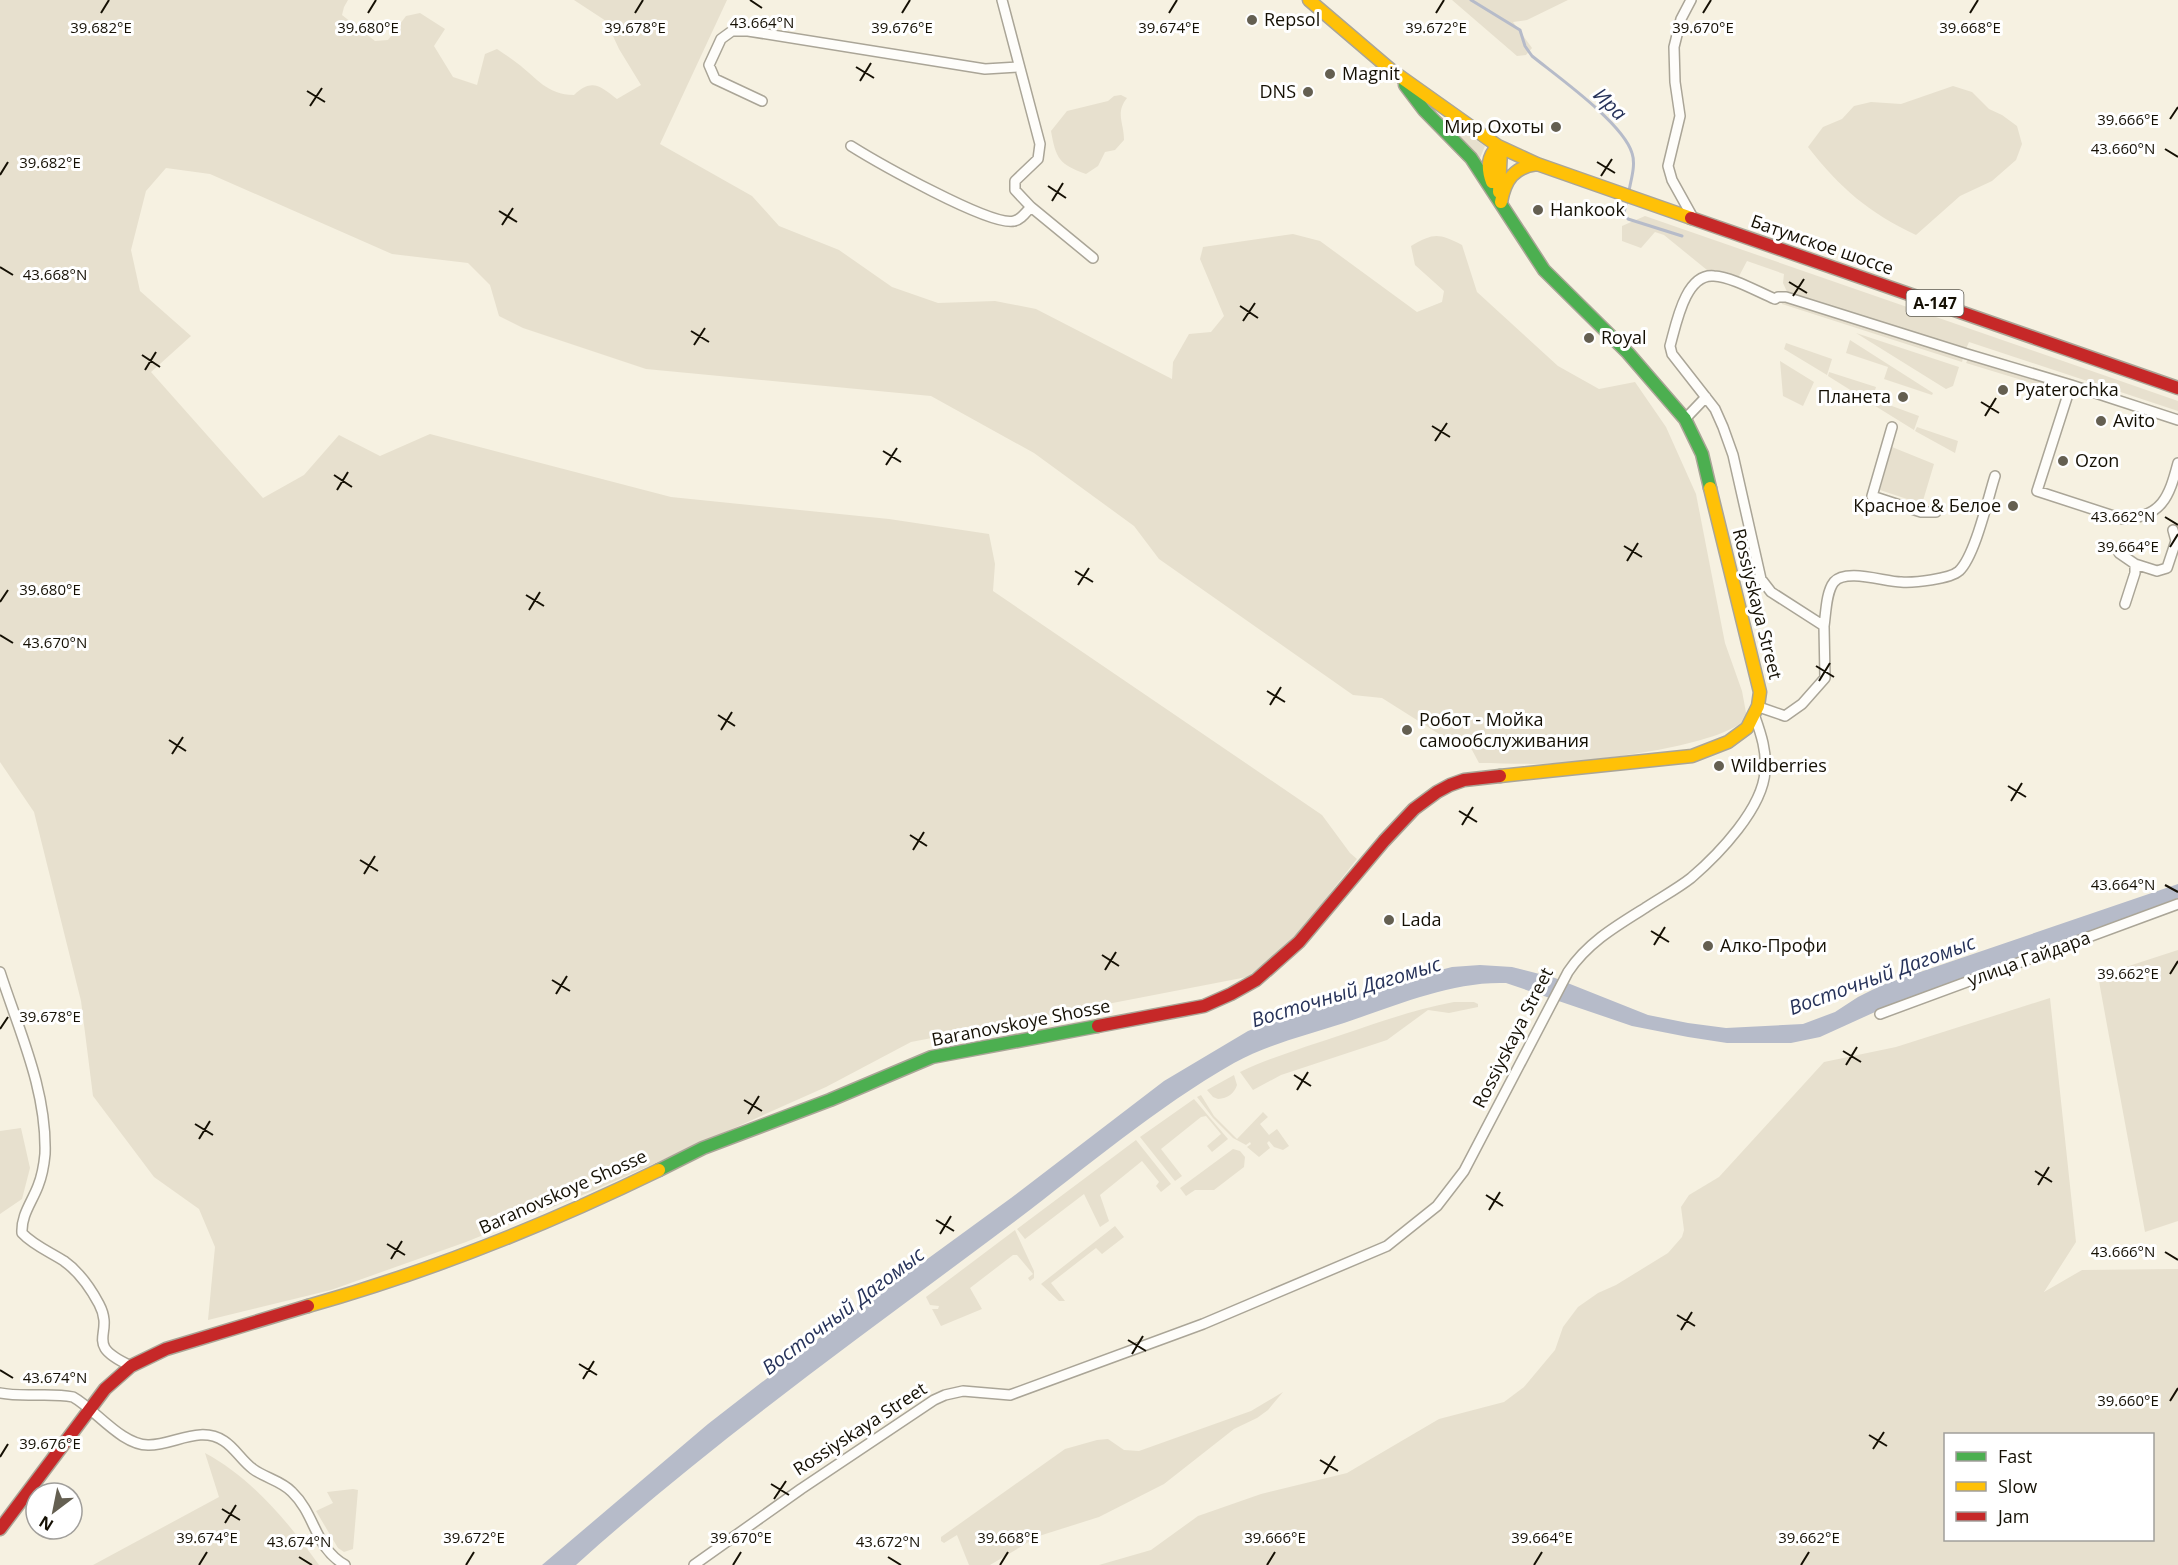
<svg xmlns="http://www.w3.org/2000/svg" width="2178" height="1565" viewBox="0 0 2178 1565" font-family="'Open Sans',sans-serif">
  <rect width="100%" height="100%" fill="#f6f1e1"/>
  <path fill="#e7e0ce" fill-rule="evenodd" d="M0 0H348L344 7 342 15 375 41 388 40 406 16 420 13 445 29 434 46 453 77 477 85 485 54 497 49C504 54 511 58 517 63 537 78 547 95 574 95 592 78 600 86 617 99L641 85 619 49 606 21 574 0H727L660 144 752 196 779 226 839 250 892 287 938 303 995 301 1036 309 1172 379 1173 362 1189 334 1211 332 1224 316 1200 259 1203 247 1293 234 1320 241 1417 312 1442 302 1444 291 1415 265 1411 246C1434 233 1438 233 1462 245L1477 292 1558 366 1599 389 1635 382 1666 427 1696 494 1725 643 1742 691 1747 718C1722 746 1597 760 1557 763 1531 765 1505 763 1479 763L1471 748 1456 746 1447 739 1382 698 1353 695 1159 559 1134 526 1034 453 931 396 646 369 523 328 499 316 490 285 468 263 392 254 210 174 166 168 146 191 131 250 140 291 191 336 151 372 263 498 304 475 339 435 380 456 430 434 671 497 889 519 989 534 995 564 993 591 1322 815 1350 853 1357 859 1289 945 1247 977 911 1042 826 1087 595 1190 466 1242 331 1290 208 1320 215 1247 199 1209 154 1177 93 1096 81 1001 34 812 0 762Z
    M1452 0H1568L1527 20 1513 22 1532 48 1526 55 1517 56Z
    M1953 86 1972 92 1989 109 2002 115 2017 126 2022 144 2016 160 1992 181 1960 196 1916 235C1869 213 1840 188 1808 147L1823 127 1842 119 1854 106 1871 102 1901 104Z
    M1121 95 1127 98C1115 113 1124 123 1124 140L1115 150 1105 152 1098 166 1086 174C1059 164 1056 159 1051 131L1067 111 1108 101 1114 96Z
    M1437 114 1485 146 1480 158H1477L1437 117Z
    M1645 216 2178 401V411L1969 342 1965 351 1788 294 1783 283 1784 274 1747 261 1737 280 1707 270 1664 235 1655 232 1641 248 1622 241V226Z
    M1781 300 1963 358 1962 362 1782 304Z
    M1856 333 1959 367 1953 386 1946 389Z
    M1850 340 1933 393 1932 395 1884 379 1888 367 1846 353Z
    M1786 343 1832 359 1827 375 1784 349Z
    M1968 359 2066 388 2065 391 2055 390 1966 363Z
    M1780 361 1814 382 1803 406 1783 396Z
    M1829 372 1876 387 1871 403 1828 376Z
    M1873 399 1919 416 1914 430 1872 404Z
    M1917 427 1958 441 1955 453 1915 431Z
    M1892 447 1934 464 1922 504 1880 490Z
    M2178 950V1221L2145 1232 2098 976Z
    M2050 998 2076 1242 2044 1292 2082 1270 2178 1269V1565H1099L1151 1550 1198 1516 1261 1494 1347 1473 1439 1419 1504 1402 1524 1387 1555 1350 1563 1327 1578 1307 1598 1293 1616 1285 1668 1253 1682 1237 1684 1230 1681 1207 1689 1195 1719 1177 1824 1062 1896 1047ZM2152 1434V1540H1946V1434Z
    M1454 1002H1474L1478 1004V1007L1449 1013 1428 1010 1387 1040 1281 1075 1253 1090 1240 1072C1274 1056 1309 1046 1344 1034 1380 1022 1416 1009 1454 1002Z
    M1234 1075 1237 1085C1234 1094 1228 1098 1218 1099L1213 1097 1207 1090Z
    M1201 1095 1214 1116 1237 1139 1263 1112 1268 1117 1260 1124 1269 1135 1277 1129 1289 1146 1283 1150 1274 1147 1269 1141 1267 1143 1270 1148 1259 1157 1247 1147 1251 1144 1250 1142 1246 1145 1233 1138 1213 1118 1197 1097Z
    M1194 1099 1228 1139 1212 1152 1207 1146 1221 1134 1206 1116 1201 1117 1161 1149 1182 1176 1175 1181 1140 1137Z
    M21 1128 30 1168 22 1199 0 1214V1131Z
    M1136 1140 1171 1184 1161 1192 1156 1186 1159 1182 1142 1161 1100 1195 1109 1221 1100 1227 1084 1194 1025 1239 1017 1229Z
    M1233 1149 1240 1151 1245 1157 1244 1167 1214 1190H1195L1186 1196 1180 1188Z
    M1115 1226 1124 1237 1102 1254 1096 1248 1051 1283 1065 1301H1059L1041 1284Z
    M1015 1230 1034 1271V1278L1030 1281 1028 1278 1033 1274 1017 1255H1013L970 1288 982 1309 941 1326 932 1309H938L939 1306 930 1305 926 1297Z
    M1283 1392 1268 1410 1257 1418 1234 1429 1164 1484 1099 1517 1039 1536 990 1565H969L957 1535 944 1543 941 1541V1537L1065 1449 1097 1440 1108 1439 1124 1450 1139 1451 1251 1411Z
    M205 1453C252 1478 289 1523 319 1565H93L219 1497Z
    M353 1489 358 1490 353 1549 344 1552 338 1548 316 1511 333 1503 327 1492Z"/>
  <path fill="#b6bbc9" d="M2178 884V898L1886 1007 1820 1037 1791 1043H1727L1688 1037 1632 1026 1506 983C1451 981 1395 1006 1344 1023 1307 1035 1268 1044 1234 1063 1148 1112 1073 1179 994 1237 852 1343 707 1447 576 1565H542L708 1424 819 1338 1011 1198 1164 1081 1248 1031 1273 1021 1406 979 1452 967 1480 965 1512 967 1555 978 1648 1015 1688 1023 1726 1028 1803 1024 1835 1012 1858 997 1882 985Z"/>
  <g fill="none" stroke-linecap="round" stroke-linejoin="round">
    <path stroke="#b6bbc9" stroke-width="3" d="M1471 0 1520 30 1525 46 1532 56C1558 77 1623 123 1632 153 1636 165 1631 179 1629 191
      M1627 200 1624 213 1628 219 1682 236"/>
    <g stroke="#aaa597" stroke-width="12">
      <path id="street" d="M1002 0 1040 144 1038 159 1015 181V190L1031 207 1093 258
        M1691 0 1681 19 1674 47 1675 82 1680 116 1668 166 1672 180 1692 216
        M762 101 715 79 709 65 721 39 732 31H748L985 69 1019 67
        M851 146C875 161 991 227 1014 221 1021 220 1026 212 1031 207
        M1685 419 1706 397
        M2178 420 2071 385 2037 491 2123 519C2162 517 2169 497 2178 463
        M1892 427 1872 496 1921 512H1936
        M2119 553 2135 564V573L2125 604
        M2135 564 2157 571 2167 568 2176 541 2173 530
        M1824 626C1826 613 1826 592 1834 582 1846 568 1885 582 1901 582 1914 583 1950 579 1959 571 1975 556 1988 498 1995 476
        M1759 707 1785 716 1802 704 1825 678 1824 626 1771 592 1761 579 1733 455 1723 427 1715 409 1672 354 1670 346C1676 325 1685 273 1714 276 1732 277 1758 292 1775 299L1778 297H1786L1967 354 2071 385
        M0 972C19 1031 47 1090 45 1154 44 1165 42 1176 38 1186 32 1202 21 1215 22 1233 33 1245 50 1252 64 1261 78 1271 91 1289 99 1304 116 1336 81 1343 131 1366
        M1880 1014 2178 904
        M0 1393C24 1398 49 1392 73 1397 95 1409 122 1446 149 1445 174 1445 200 1425 224 1441 235 1448 242 1461 253 1469 265 1478 282 1481 292 1492 316 1515 314 1547 345 1565
        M694 1565 801 1489 934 1400 945 1395 963 1391 1010 1395 1203 1324 1387 1246 1437 1206 1464 1171 1568 972C1587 943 1616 926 1645 908 1660 898 1677 889 1691 878 1719 854 1763 808 1765 771 1767 752 1761 734 1755 717"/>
    </g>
    <g stroke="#aaa597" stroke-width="15">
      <path id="fast" d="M1405 85 1424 110 1471 158 1544 270 1628 353 1685 419 1702 454 1710 488
        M659 1170 703 1148 830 1100 932 1057 1098 1026"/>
    </g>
    <g stroke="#aaa597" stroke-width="15">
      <path id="slow" d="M1309 0 1391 70 1498 146 1537 164 1691 218
        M1492 182C1487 168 1487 157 1498 146
        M1499 192 1501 148
        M1501 202C1505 180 1514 167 1537 164
        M1500 776 1692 756 1728 742 1747 728 1758 706 1760 692 1710 488
        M308 1306C429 1272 546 1225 659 1170"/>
    </g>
    <g stroke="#aaa597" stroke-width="15">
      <path id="jam" d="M1691 218 2178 388
        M1098 1026 1204 1006 1231 994 1256 980 1299 942 1384 841 1414 809 1437 792 1450 785 1464 780 1500 776
        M0 1529 105 1389 131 1366 166 1349 308 1306"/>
    </g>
    <use href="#street" stroke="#fefdfa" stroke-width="9"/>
    <use href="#fast" stroke="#4caf50" stroke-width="12"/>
    <use href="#slow" stroke="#ffc107" stroke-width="12"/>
    <use href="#jam" stroke="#c62828" stroke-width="12"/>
  </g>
  <path fill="none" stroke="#151004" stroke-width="2" d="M750 0 762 8M101 13 109 0M368 13 376 0M635 13 643 0M902 13 910 0M1169 13 1177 0M1436 13 1444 0M1703 13 1711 0M1970 13 1978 0M856 67 874 78M860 81 871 63M307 91 325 102M310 106 322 88M2170 119 2178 107M2165 149 2178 157M1597 162 1615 173M0 175 8 162M1601 176 1612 159M1048 186 1066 198M1052 201 1063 183M499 211 517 222M502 225 513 208M0 267 13 275M1789 282 1807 293M1793 296 1804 279M1240 306 1258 318M1243 321 1255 303M691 331 709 342M694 345 705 328M142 355 160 367M145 370 156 352M1981 402 1999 413M1985 416 1996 398M1432 426 1450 437M1435 441 1447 423M883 451 901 462M886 465 897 448M334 475 352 487M337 490 348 472M2165 517 2178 525M1624 546 1642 557M2170 547 2178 534M1627 561 1638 543M1075 571 1093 582M1078 585 1089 568M526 595 544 606M0 602 8 590M529 610 540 592M0 635 13 643M1816 666 1834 677M1819 681 1830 663M1267 691 1285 702M1270 705 1281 687M718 715 735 726M721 730 732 712M169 740 186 751M172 754 183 737M2008 786 2026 797M2011 801 2022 783M1459 811 1477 822M1462 825 1473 807M910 835 927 846M913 850 924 832M360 860 378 871M364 874 375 856M2165 885 2178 892M1651 931 1669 942M1654 945 1665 927M1102 955 1119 966M1105 970 1116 952M2170 974 2178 961M552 980 570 991M556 994 567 976M0 1029 8 1017M1843 1051 1861 1062M1846 1065 1857 1047M1294 1075 1311 1086M1297 1090 1308 1072M744 1100 762 1111M748 1114 759 1096M195 1124 213 1135M199 1139 210 1121M2035 1171 2052 1182M2038 1185 2049 1167M1486 1195 1503 1206M1489 1210 1500 1192M936 1220 954 1231M940 1234 951 1216M387 1244 405 1255M2165 1252 2178 1260M391 1259 402 1241M1677 1315 1695 1326M1681 1330 1692 1312M1128 1340 1146 1351M1132 1354 1143 1336M579 1364 597 1375M0 1370 13 1378M583 1379 594 1361M2170 1401 2178 1388M1869 1435 1887 1446M1873 1449 1884 1432M0 1457 8 1444M1320 1460 1338 1471M1324 1474 1335 1456M771 1484 789 1495M774 1499 786 1481M222 1509 240 1520M225 1523 236 1505M299 1557 312 1565M888 1557 901 1565M199 1565 207 1552M466 1565 474 1552M733 1565 741 1552M1000 1565 1008 1552M1267 1565 1275 1552M1534 1565 1542 1552M1801 1565 1809 1552"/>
  <g fill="#645f51" stroke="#fff" stroke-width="2">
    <circle cx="1252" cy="20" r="6"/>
    <circle cx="1330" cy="74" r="6"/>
    <circle cx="1308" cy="92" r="6"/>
    <circle cx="1556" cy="127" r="6"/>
    <circle cx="1538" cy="210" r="6"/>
    <circle cx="1589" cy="338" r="6"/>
    <circle cx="2003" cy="390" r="6"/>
    <circle cx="1903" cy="397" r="6"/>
    <circle cx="2101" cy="421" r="6"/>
    <circle cx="2063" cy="461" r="6"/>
    <circle cx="2013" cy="506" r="6"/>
    <circle cx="1407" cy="730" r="6"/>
    <circle cx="1719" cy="766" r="6"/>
    <circle cx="1389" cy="920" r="6"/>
    <circle cx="1708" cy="946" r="6"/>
  </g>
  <g text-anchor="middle" stroke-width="6" stroke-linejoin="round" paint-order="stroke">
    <rect fill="#fff" stroke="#5b584f" stroke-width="1.5" x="1906.5" y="290" width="57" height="26" rx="4.5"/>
    <g font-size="16" font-weight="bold" fill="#151004">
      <text x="1935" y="309">А-147</text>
    </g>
    <g font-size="18" fill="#151004" stroke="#fff" text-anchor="start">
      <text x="1264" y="26">Repsol</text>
      <text x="1342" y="80">Magnit</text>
      <text x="1296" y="98" text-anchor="end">DNS</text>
      <text x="1544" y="133" text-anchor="end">Мир Охоты</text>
      <text x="1550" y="216">Hankook</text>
      <text x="1601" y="344">Royal</text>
      <text x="2015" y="396">Pyaterochka</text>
      <text x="1891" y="403" text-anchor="end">Планета</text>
      <text x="2113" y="427">Avito</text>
      <text x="2075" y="467">Ozon</text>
      <text x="2001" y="512" text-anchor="end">Красное &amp; Белое</text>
      <text x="1419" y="726">Робот - Мойка<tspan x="1419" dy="21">самообслуживания</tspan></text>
      <text x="1731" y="772">Wildberries</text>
      <text x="1401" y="926">Lada</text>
      <text x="1720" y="952">Алко-Профи</text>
    </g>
    <g font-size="18" fill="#151004" stroke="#fff">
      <text transform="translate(1822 245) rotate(19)" y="6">Батумское шоссе</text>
      <text transform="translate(1757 604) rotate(76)" y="6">Rossiyskaya Street</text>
      <text transform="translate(2029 959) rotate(-20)" y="6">улица Гайдара</text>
      <text transform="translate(1021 1023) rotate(-11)" y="6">Baranovskoye Shosse</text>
      <text transform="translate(1513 1038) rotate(-63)" y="6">Rossiyskaya Street</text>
      <text transform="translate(563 1192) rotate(-24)" y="6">Baranovskoye Shosse</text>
      <text transform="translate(860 1429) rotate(-33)" y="6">Rossiyskaya Street</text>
    </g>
    <g font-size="20" font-style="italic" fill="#263259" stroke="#fff">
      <text transform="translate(1610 104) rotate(44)" y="7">Ира</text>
      <text transform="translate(1882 975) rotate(-20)" y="7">Восточный Дагомыс</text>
      <text transform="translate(1346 992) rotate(-17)" y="7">Восточный Дагомыс</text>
      <text transform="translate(843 1311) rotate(-37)" y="7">Восточный Дагомыс</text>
    </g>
  </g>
  <g font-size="15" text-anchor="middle" fill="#151004" stroke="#fff" stroke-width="6" stroke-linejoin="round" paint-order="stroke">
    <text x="762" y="28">43.664°N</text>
    <text x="101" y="33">39.682°E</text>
    <text x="368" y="33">39.680°E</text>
    <text x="635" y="33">39.678°E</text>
    <text x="902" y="33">39.676°E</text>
    <text x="1169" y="33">39.674°E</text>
    <text x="1436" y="33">39.672°E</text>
    <text x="1703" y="33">39.670°E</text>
    <text x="1970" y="33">39.668°E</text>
    <text x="2128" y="125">39.666°E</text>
    <text x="2123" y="154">43.660°N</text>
    <text x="50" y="168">39.682°E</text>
    <text x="55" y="280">43.668°N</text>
    <text x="2123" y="522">43.662°N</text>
    <text x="2128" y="552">39.664°E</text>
    <text x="50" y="595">39.680°E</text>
    <text x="55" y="648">43.670°N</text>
    <text x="2123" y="890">43.664°N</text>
    <text x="2128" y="979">39.662°E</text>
    <text x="50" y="1022">39.678°E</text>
    <text x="2123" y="1257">43.666°N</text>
    <text x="55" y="1383">43.674°N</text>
    <text x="2128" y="1406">39.660°E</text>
    <text x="50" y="1449">39.676°E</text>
    <text x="207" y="1543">39.674°E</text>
    <text x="474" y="1543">39.672°E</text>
    <text x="741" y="1543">39.670°E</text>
    <text x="1008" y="1543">39.668°E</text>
    <text x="1275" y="1543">39.666°E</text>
    <text x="1542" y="1543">39.664°E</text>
    <text x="1809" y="1543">39.662°E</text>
    <text x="299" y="1547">43.674°N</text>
    <text x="888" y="1547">43.672°N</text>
  </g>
  <rect x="1944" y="1433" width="210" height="108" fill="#ffffff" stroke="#a19f9b" stroke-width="1.5"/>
  <rect x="1956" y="1452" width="30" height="9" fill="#4caf50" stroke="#a19f9b" stroke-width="1.5"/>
  <text x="1998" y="1463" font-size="18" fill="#151004">Fast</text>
  <rect x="1956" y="1482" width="30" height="9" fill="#ffc107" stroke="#a19f9b" stroke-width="1.5"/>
  <text x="1998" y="1493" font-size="18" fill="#151004">Slow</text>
  <rect x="1956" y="1512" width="30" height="9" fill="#c62828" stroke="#a19f9b" stroke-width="1.5"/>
  <text x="1998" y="1523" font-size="18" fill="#151004">Jam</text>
  <g transform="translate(54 1511) rotate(212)"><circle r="28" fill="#ffffff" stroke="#a19f9b" stroke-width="1.5"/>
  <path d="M0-4.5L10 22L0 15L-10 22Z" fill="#645f51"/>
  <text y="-9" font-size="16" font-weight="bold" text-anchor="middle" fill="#151004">N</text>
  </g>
</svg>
